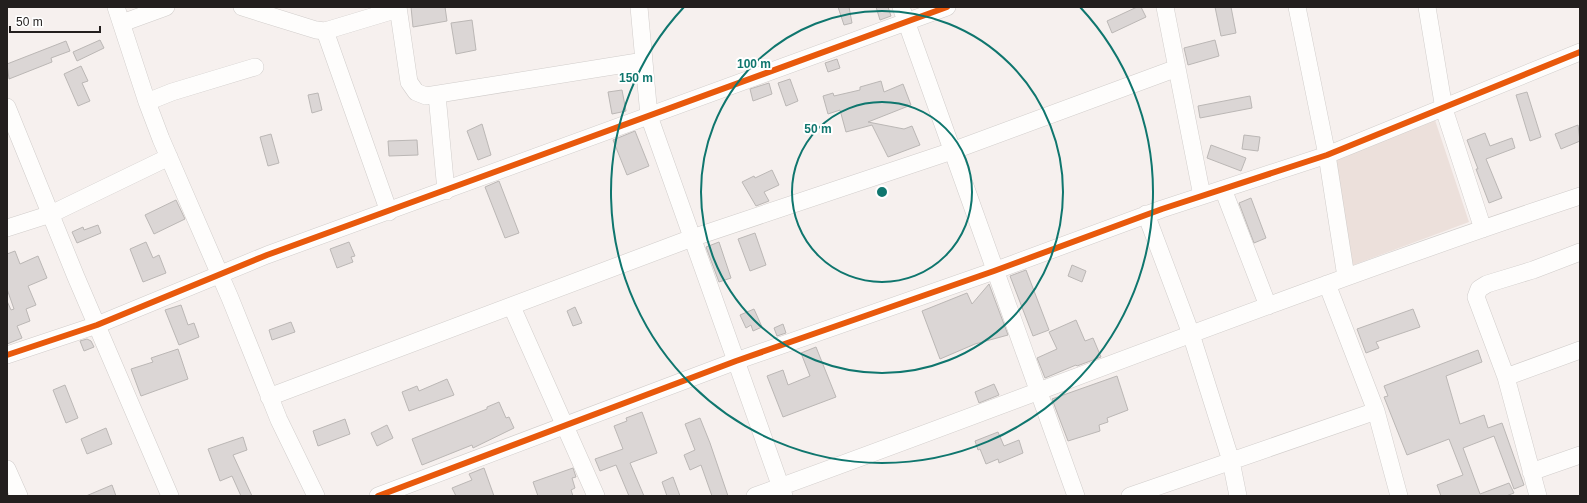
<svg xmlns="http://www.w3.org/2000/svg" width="1587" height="503" viewBox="0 0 1587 503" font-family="Helvetica,sans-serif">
  <rect width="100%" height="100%" fill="#f6f0ee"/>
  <path fill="#ece0db" d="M1435 120 1469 222 1348 267 1332 160Z"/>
  <path fill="#dbd6d5" stroke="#bbb7b5" d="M411 7H445L447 21 413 27Z
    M838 7H849L852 23 844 25Z
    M876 7H888L891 16 880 20Z
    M1137 7H1141L1146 17 1112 33 1107 21Z
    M1215 7H1231L1236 33 1221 36Z
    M472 20 476 50 456 54 451 23Z
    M100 40 104 48 77 61 73 52Z
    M1215 40 1219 56 1188 65 1184 48Z
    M66 41 70 51 51 58 52 62 9 79 7 64Z
    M837 59 840 68 828 72 825 63Z
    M81 66 88 81 82 83 90 101 78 106 64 74Z
    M790 79 798 101 786 106 778 83Z
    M881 81 884 92 903 84 911 105 868 122 904 129 912 126 920 145 888 157 872 125 846 132 840 110 828 114 823 96 833 93 834 96 860 90V87Z
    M769 83 772 94 753 101 750 89Z
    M622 90 626 111 612 114 608 92Z
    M1527 92 1541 137 1530 141 1516 95Z
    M318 93 322 110 312 113 308 95Z
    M1250 96 1252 108 1200 118 1198 106Z
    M482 124 491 155 478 160 467 131Z
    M1578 125 1580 141 1561 149 1555 134Z
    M635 131 649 166 627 175 613 140Z
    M1485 133 1490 146 1512 138 1515 148 1486 159 1502 198 1489 203 1476 169H1478L1467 140Z
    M271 134 279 163 268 166 260 137Z
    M1244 135 1260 137 1258 151 1242 149Z
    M417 140 418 155 389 156 388 141Z
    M1211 145 1246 158 1241 171 1207 158Z
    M772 170 779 185 764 192 769 201 756 206 742 182 754 176 755 178Z
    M499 181 519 233 505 238 485 187Z
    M1251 198 1266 238 1254 243 1239 203Z
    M176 200 185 219 154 234 145 215Z
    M98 225 101 233 77 243 72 232 83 227 84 230Z
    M755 233 766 265 750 271 738 239Z
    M146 242 153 258 159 255 166 273 143 282 130 249Z
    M349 242 355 256 351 257 353 262 337 268 330 249Z
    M719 242 731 278 719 282 706 247Z
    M15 251 20 264 38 256 47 278 28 286 36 305 26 309 30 321 17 326 22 338 7 344V301L11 310 14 309 7 289V254Z
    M1072 265 1086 271 1082 282 1068 276Z
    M1026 270 1049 330 1033 336 1010 276Z
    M989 284 1008 335 975 344 940 359 922 311 967 293 972 304Z
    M181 305 188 325 194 323 199 337 179 345 165 310Z
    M575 307 582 323 573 326 567 311Z
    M754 309 762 327 753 331 751 325 746 328 740 315Z
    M1413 309 1420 327 1376 342 1379 348 1366 353 1357 329Z
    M1076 320 1085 341 1093 338 1101 357 1077 366 1076 365 1045 378 1037 358 1057 349 1049 332Z
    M291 322 295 332 272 340 269 330Z
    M783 324 786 333 777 336 774 328Z
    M87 339 91 341 94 347 84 351 80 341Z
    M816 347 836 397 783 417 767 376 783 370 788 385 810 376 801 353Z
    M178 349 188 379 141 396 131 369 153 362 151 358Z
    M1478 350 1482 362 1446 376 1460 424 1484 415 1488 428 1502 423 1524 485 1514 489 1494 436 1463 448 1480 494 1509 483 1514 493 1506 496H1441L1437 485 1463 475 1449 439 1407 455 1384 397 1388 396 1384 386Z
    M1117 376 1128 410 1107 418 1108 422 1099 425 1100 431 1068 441 1052 399Z
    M447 379 454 395 409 411 402 392 417 386 419 391Z
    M994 384 999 395 979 403 975 392Z
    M65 385 78 418 66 423 53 390Z
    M499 402 506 418 509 417 514 428 473 448 472 445 422 465 412 439 487 409V407Z
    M642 412 657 453 630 463 644 496H629L616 465 600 471 595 459 623 449 614 426 627 421 626 418Z
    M700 418 710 443 728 496H712L701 465 690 470 684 455 695 450 685 424Z
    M345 419 350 434 318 446 313 431Z
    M387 425 393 438 377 446 371 433Z
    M106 428 112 444 87 454 81 439Z
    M998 432 1004 446 1019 440 1023 453 999 463 998 459 986 464 980 449 978 450 975 441Z
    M243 437 247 450 233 455 252 496H241L232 476 220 481 208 449Z
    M484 468 494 496H456L452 488 472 480 469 474Z
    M573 468 576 477 572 478 575 488 571 490 573 496H538L533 482Z
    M673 477 680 496H667L662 482Z
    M112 485 116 496H86Z"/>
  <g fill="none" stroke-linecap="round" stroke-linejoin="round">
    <g stroke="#d1cdcb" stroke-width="18">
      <path id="minor" d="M116 7 147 102 161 139 230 298 279 420 316 496
        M242 7 316 30 325 31 398 9
        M398 7 409 82 416 92 426 96 644 61
        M639 7 649 116 784 496
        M901 7 1076 496
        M1165 7 1202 196
        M1297 7 1327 155 1346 277
        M1427 7 1444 109 1483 229
        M122 23 166 7
        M325 31 389 212
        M437 95 446 191
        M147 102 172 92 255 67
        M7 107 76 277 170 496
        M1223 189 1268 306
        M1146 214 1191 334 1231 461 1238 496
        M7 228 51 214 169 157
        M1327 284 1376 411 1399 496
        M512 307 596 496
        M7 355 97 325 267 255 947 7
        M1506 377 1580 350
        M269 397 692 238 952 151 1177 68
        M7 469 19 496
        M1531 472 1580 455
        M378 496 736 361 994 271 1162 209 1327 155 1580 52
        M755 496C1030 397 1302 288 1580 196
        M1130 496 1376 411
        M1538 496 1506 377 1476 297 1479 289 1487 284 1533 270 1580 252"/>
    </g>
    <use href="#minor" stroke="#fefdfc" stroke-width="17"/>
    <g stroke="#fff" stroke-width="8">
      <path id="cycleway" d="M7 355 97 325 267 255 947 7
        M378 496 736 361 994 271 1162 209 1327 155 1580 52"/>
    </g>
    <use href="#cycleway" stroke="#e8590c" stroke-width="6"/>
  </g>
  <g fill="none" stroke="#0f766e" stroke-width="2">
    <circle cx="882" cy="192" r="90"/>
    <circle cx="882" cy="192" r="181"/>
    <path d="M1080 7A271 271 0 1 1 684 7"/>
  </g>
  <circle cx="882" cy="192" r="6" fill="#0f766e" stroke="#fff" stroke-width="2"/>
  <g font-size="12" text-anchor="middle" font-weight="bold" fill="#0f766e" stroke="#fff" stroke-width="4" stroke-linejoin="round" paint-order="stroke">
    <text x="754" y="68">100 m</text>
    <text x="636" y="82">150 m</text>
    <text x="818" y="133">50 m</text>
  </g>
  <rect width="1587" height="503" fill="none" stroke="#231f1e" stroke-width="16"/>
  <path d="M10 26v6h90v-6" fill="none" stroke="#231f1e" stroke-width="2"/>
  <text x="16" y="26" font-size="12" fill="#231f1e" stroke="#ffffff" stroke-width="3" paint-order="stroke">50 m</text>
</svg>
